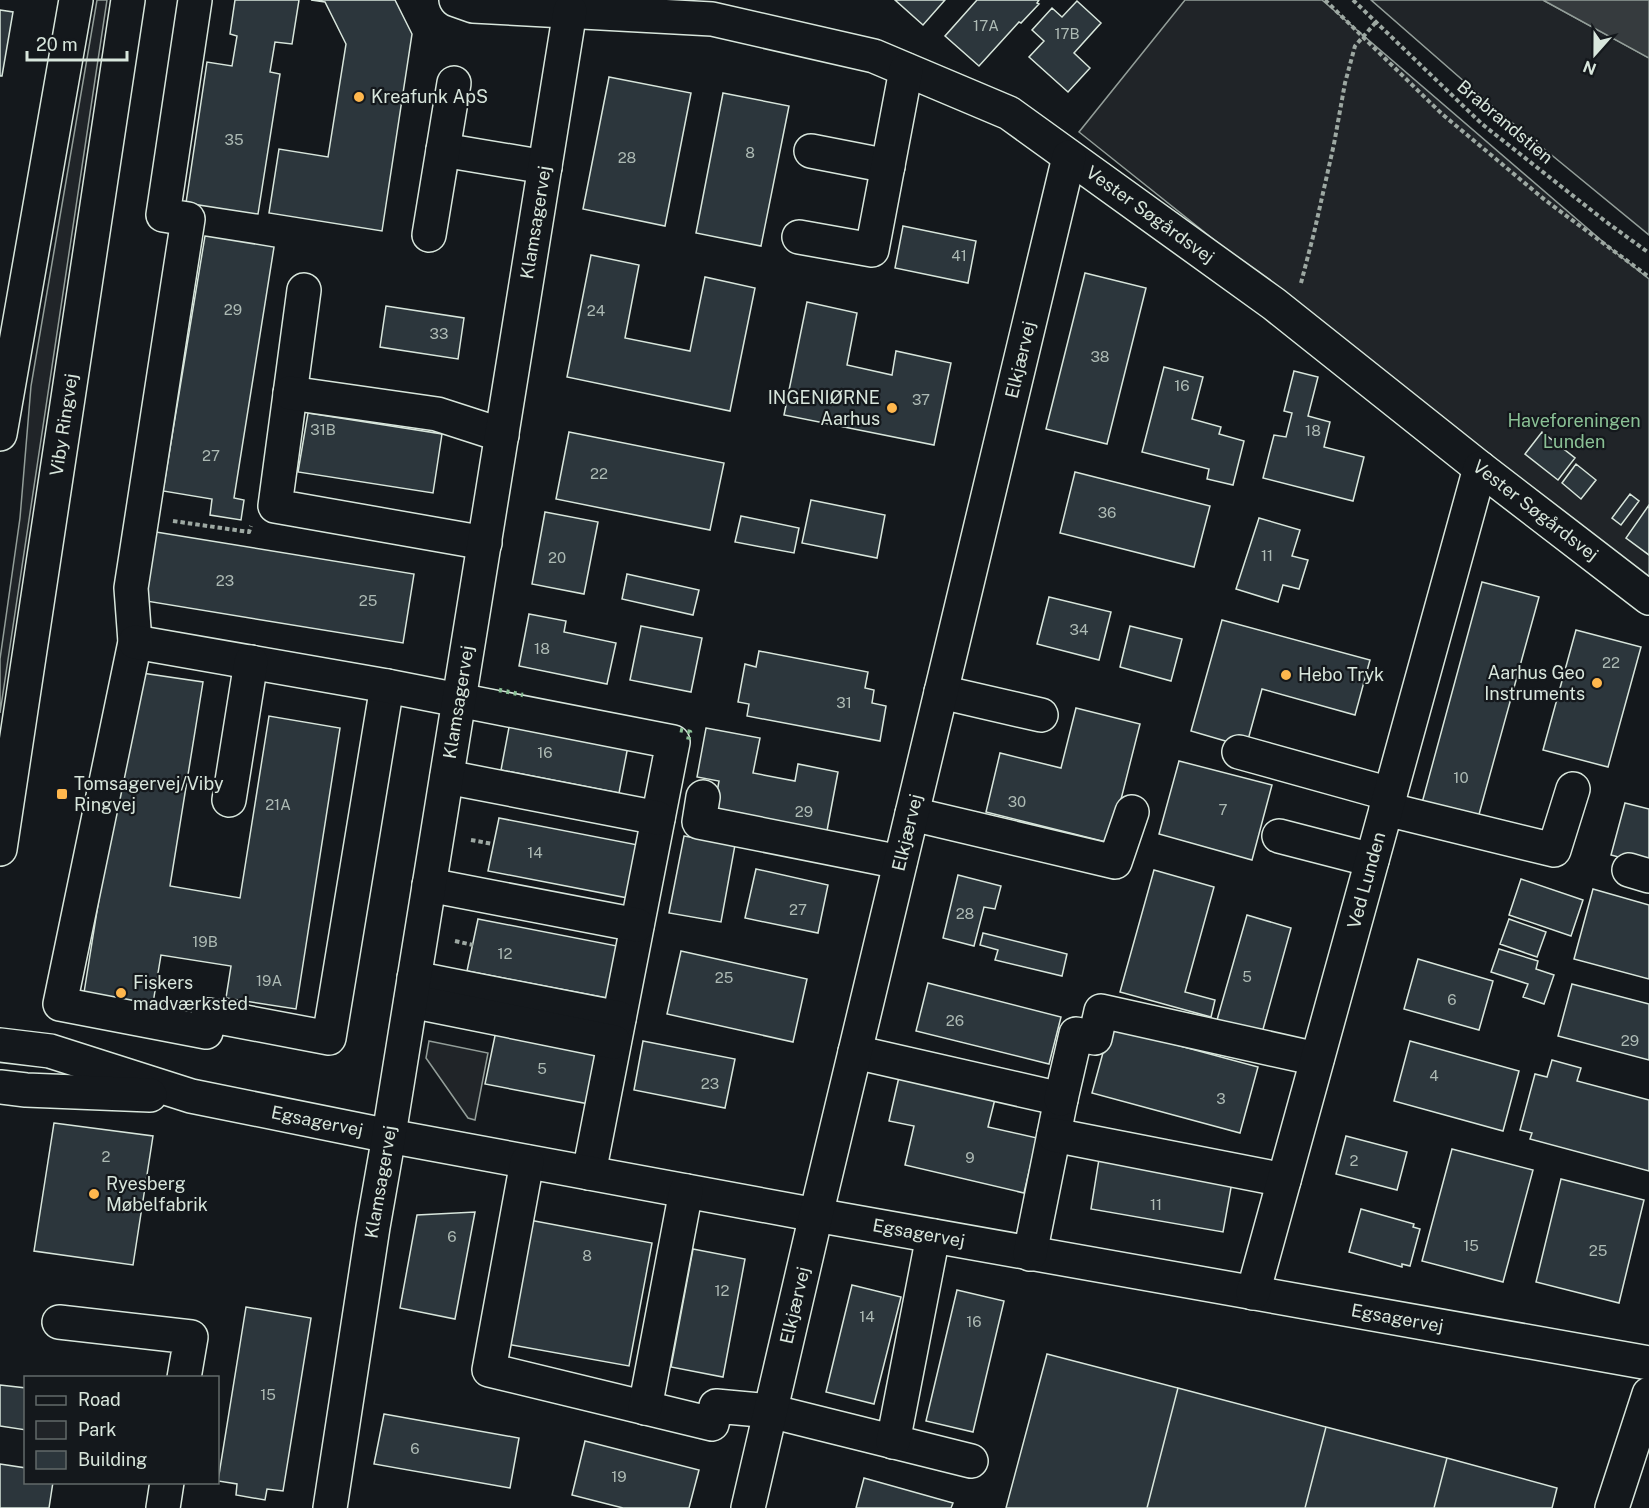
<svg xmlns="http://www.w3.org/2000/svg" width="1649" height="1508" viewBox="0 0 1649 1508" font-family="'Public Sans',sans-serif">
  <rect width="100%" height="100%" fill="#14181c"/>
  <path fill="#202428" stroke="#939e99" stroke-width="1.5" d="M97 0H107L0 713V659L20 518 31 386Z
    M1185 0H1322L1615 252 1649 279V587L1079 132Z
    M1371 0H1543L1649 58V235L1498 111Z
    M429 1041 488 1053 475 1120 468 1118 426 1058Z"/>
  <path fill="#363b3e" stroke="#939e99" stroke-width="1.5" d="M1543 0H1649V58Z"/>
  <path fill="#2c363c" stroke="#d8e6dc" stroke-width="1.5" d="M235 0H299L292 44 275 42 270 72 280 74 258 214 186 203 207 62 232 66 237 36 230 34Z
    M311 0H395L412 34 382 231 269 213 279 149 328 157 346 44 325 2Z
    M895 0H945L923 25Z
    M977 0H1039L1037 3 1039 4 1021 23 1019 22 979 66 945 36Z
    M1077 1 1101 23 1074 53 1090 68 1068 92 1029 57 1044 41 1032 30 1052 8 1062 17Z
    M0 10 13 12 2 76H0Z
    M609 77 691 93 665 226 583 209Z
    M723 93 789 106 761 246 696 233Z
    M903 226 976 241 968 283 895 268Z
    M205 236 274 247 234 498 244 500 241 520 210 515 212 499 163 491Z
    M591 255 639 265 625 338 690 351 705 277 755 288 730 411 567 377Z
    M1085 273 1146 288 1107 444 1046 429Z
    M807 302 857 313 847 365 892 375 896 351 951 363 934 445 784 415Z
    M386 306 464 318 458 359 380 347Z
    M1164 367 1203 377 1192 419 1221 427 1219 434 1244 441 1233 485 1207 479 1209 469 1142 452Z
    M1294 371 1318 377 1308 416 1330 422 1324 447 1364 457 1353 501 1263 478 1274 435 1286 437 1292 413 1284 411Z
    M308 413 442 434 433 493 298 472Z
    M569 432 724 463 710 530 556 499Z
    M1542 432 1575 458 1558 480 1525 454Z
    M1576 464 1596 480 1581 499 1562 483Z
    M1075 472 1210 506 1194 567 1060 533Z
    M1630 494 1639 501 1621 525 1612 518Z
    M811 500 885 515 877 558 802 543Z
    M1649 505V555L1626 538Z
    M545 512 598 522 584 594 532 584Z
    M741 516 799 528 794 553 735 542Z
    M1259 518 1300 530 1292 556 1308 560 1299 589 1283 585 1278 602 1236 589Z
    M156 532 414 574 403 643 146 601Z
    M627 574 699 590 693 615 622 599Z
    M1482 582 1539 597 1478 818 1422 803Z
    M1049 597 1111 612 1099 660 1037 644Z
    M529 614 566 621 564 632 616 643 607 684 519 666Z
    M1222 620 1370 660 1355 715 1262 689 1246 747 1191 731Z
    M641 626 702 638 691 692 630 680Z
    M1130 626 1182 639 1171 681 1120 667Z
    M1576 630 1641 647 1608 767 1543 750Z
    M759 651 868 672 865 688 874 690 872 703 886 706 880 741 747 716 749 704 738 702 745 664 756 667Z
    M135 672 203 682 170 886 240 898 269 716 340 728 296 1009 226 998 231 966 161 955 152 1009 83 999Z
    M1076 708 1140 724 1110 843 986 812 1000 753 1061 768Z
    M510 722 628 746 619 793 501 770Z
    M706 728 760 738 753 773 795 781 798 764 838 772 826 836 745 820 746 814 714 809 719 781 697 777Z
    M1179 761 1272 785 1252 860 1159 834Z
    M1625 803 1649 809V865L1611 855Z
    M499 818 638 845 628 898 488 871Z
    M684 836 735 845 721 922 669 913Z
    M756 869 828 885 818 933 745 918Z
    M1154 870 1214 887 1185 992 1215 1000 1211 1017 1120 992Z
    M958 875 1001 886 995 909 984 907 974 946 943 938Z
    M1521 879 1583 900 1571 936 1509 915Z
    M1593 889 1649 905V979L1574 959Z
    M1247 915 1291 928 1262 1033 1217 1020Z
    M478 919 617 946 607 998 467 971Z
    M1509 919 1546 932 1537 957 1500 944Z
    M983 933 1067 954 1062 976 995 960 998 950 980 945Z
    M1499 949 1538 961 1536 969 1554 975 1544 1004 1523 997 1528 984 1491 972Z
    M681 951 807 979 793 1042 667 1014Z
    M1418 959 1493 981 1479 1030 1404 1009Z
    M928 983 1061 1017 1049 1064 916 1031Z
    M1572 984 1649 1004V1060L1558 1036Z
    M1110 1027 1258 1067 1240 1133 1092 1093Z
    M496 1031 600 1051 589 1104 485 1084Z
    M643 1041 735 1059 725 1108 634 1090Z
    M1410 1041 1519 1071 1503 1131 1394 1101Z
    M1552 1060 1581 1068 1577 1081 1649 1100V1171L1530 1139 1532 1133 1520 1130 1535 1074 1547 1077Z
    M899 1077 995 1099 988 1127 1037 1138 1024 1193 905 1165 914 1126 889 1121Z
    M54 1123 153 1136 133 1265 34 1251Z
    M1346 1136 1407 1152 1397 1190 1336 1174Z
    M1452 1149 1533 1170 1503 1282 1422 1261Z
    M1099 1159 1232 1182 1223 1232 1091 1209Z
    M1561 1179 1644 1200 1619 1303 1536 1282Z
    M1361 1209 1414 1224 1413 1227 1420 1229 1410 1266 1402 1264V1267L1349 1252Z
    M475 1212 455 1319 400 1308 417 1215Z
    M524 1219 652 1243 629 1366 501 1343Z
    M693 1249 745 1259 723 1377 671 1367Z
    M852 1285 901 1297 874 1404 826 1392Z
    M957 1290 1004 1301 973 1432 926 1421Z
    M246 1307 311 1318 283 1491 267 1489 265 1500 236 1495 237 1484 218 1481Z
    M1047 1354 1178 1388 1147 1508H1006Z
    M0 1385 26 1388V1430L0 1426Z
    M1178 1388 1326 1427 1305 1508H1147Z
    M384 1414 519 1438 510 1488 374 1464Z
    M1326 1427 1447 1458 1434 1508H1305Z
    M585 1441 699 1470 689 1508H623L572 1495Z
    M1447 1458 1557 1488 1552 1508H1434Z
    M0 1464 26 1468V1482H53L49 1508H0Z
    M864 1478 953 1503 951 1508H856Z"/>
  <g fill="none" stroke-linecap="round" stroke-linejoin="round">
    <g stroke="#d8e6dc" stroke-width="36">
      <g id="minor">
        <path d="M195 0 163 215 188 219 131 588 135 642 60 1004 206 1032 208 1015 329 1038 387 686"/>
        <path id="s1" d="M456 0 473 6 712 19 874 56 1009 113 1274 304 1480 468 1649 598"/>
        <path d="M443 150 545 167"/>
        <path d="M811 151 888 166"/>
        <path d="M429 235 454 83"/>
        <path d="M799 237 872 250 906 70"/>
        <path d="M304 290 275 506 485 543"/>
        <path d="M290 393 437 414 502 435"/>
        <path d="M135 642 387 686 673 742 589 1173"/>
        <path d="M941 692 1041 715"/>
        <path d="M1239 752 1390 794"/>
        <path d="M447 777 658 818"/>
        <path d="M703 797 699 822 900 862"/>
        <path d="M229 800 251 662"/>
        <path d="M1386 809 1554 850 1573 789"/>
        <path d="M912 814 1115 862 1132 812"/>
        <path d="M1279 836 1372 860"/>
        <path d="M1629 870 1649 876"/>
        <path d="M429 885 637 925"/>
        <path d="M414 978 619 1018"/>
        <path d="M411 1001 614 1042"/>
        <path id="s2" d="M0 1045 50 1051 191 1096 389 1136 816 1215 1649 1363"/>
        <path d="M855 1052 1061 1099 1030 1254"/>
        <path d="M0 1087 26 1090 150 1095"/>
        <path d="M1061 1099 1076 1034 1095 1038 1101 1011 1317 1059"/>
        <path d="M1054 1135 1284 1180"/>
        <path d="M527 1162 489 1370 712 1424 716 1406 770 1411 971 1461"/>
        <path id="s3" d="M1253 1293 1480 468"/>
        <path d="M59 1322 191 1337 184 1378"/>
        <path d="M645 1408 686 1191"/>
        <path d="M893 1442 933 1236"/>
        <path d="M163 1508 167 1482"/>
        <path id="s4" d="M330 1508 373 1227 386 1153 570 11"/>
        <path id="s5" d="M748 1508 816 1215 1069 157"/>
        <path d="M1612 1508 1649 1394"/>
      </g>
    </g>
    <g stroke="#d8e6dc" stroke-width="36">
      <g id="major">
        <path d="M0 434 76 0"/>
        <path id="s6" d="M0 849 128 0"/>
      </g>
    </g>
    <path stroke="#9da8a2" stroke-width="4" stroke-dasharray="4.5 3" stroke-linecap="butt" d="M1325 0 1442 114 1545 200 1649 277
      M1353 0 1482 124 1605 221 1649 253
      M1301 283 1314 233 1334 144 1345 83 1355 46 1376 22
      M173 521 249 532 251 526
      M471 840 493 844
      M455 941 473 945"/>
    <use href="#minor" stroke="#14181c" stroke-width="33"/>
    <use href="#major" stroke="#14181c" stroke-width="33"/>
    <path stroke="#8ac095" stroke-width="4.5" stroke-dasharray="3 4.5" stroke-linecap="butt" d="M499 690 523 695
      M680 730 690 732 688 741"/>
  </g>
  <g fill="#ffb74d" stroke="#14181c" stroke-width="2">
    <circle cx="359" cy="97" r="6"/>
    <circle cx="892" cy="408" r="6"/>
    <circle cx="1286" cy="675" r="6"/>
    <circle cx="1597" cy="683" r="6"/>
    <rect x="56" y="788" width="12" height="12" rx="3"/>
    <circle cx="121" cy="993" r="6"/>
    <circle cx="94" cy="1194" r="6"/>
  </g>
  <g text-anchor="middle" stroke-width="4.5" stroke-linejoin="round" paint-order="stroke">
    <g font-size="15" fill="#adbab4">
      <text x="986" y="31">17A</text>
      <text x="1067" y="39">17B</text>
      <text x="234" y="145">35</text>
      <text x="750" y="158">8</text>
      <text x="627" y="163">28</text>
      <text x="959" y="261">41</text>
      <text x="233" y="315">29</text>
      <text x="596" y="316">24</text>
      <text x="439" y="339">33</text>
      <text x="1100" y="362">38</text>
      <text x="1182" y="391">16</text>
      <text x="921" y="405">37</text>
      <text x="323" y="435">31B</text>
      <text x="1313" y="436">18</text>
      <text x="211" y="461">27</text>
      <text x="599" y="479">22</text>
      <text x="1107" y="518">36</text>
      <text x="1267" y="561">11</text>
      <text x="557" y="563">20</text>
      <text x="225" y="586">23</text>
      <text x="368" y="606">25</text>
      <text x="1079" y="635">34</text>
      <text x="542" y="654">18</text>
      <text x="1611" y="668">22</text>
      <text x="844" y="708">31</text>
      <text x="545" y="758">16</text>
      <text x="1461" y="783">10</text>
      <text x="1017" y="807">30</text>
      <text x="278" y="810">21A</text>
      <text x="1223" y="815">7</text>
      <text x="804" y="817">29</text>
      <text x="535" y="858">14</text>
      <text x="798" y="915">27</text>
      <text x="965" y="919">28</text>
      <text x="205" y="947">19B</text>
      <text x="505" y="959">12</text>
      <text x="1247" y="982">5</text>
      <text x="724" y="983">25</text>
      <text x="269" y="986">19A</text>
      <text x="1452" y="1005">6</text>
      <text x="955" y="1026">26</text>
      <text x="1630" y="1046">29</text>
      <text x="542" y="1074">5</text>
      <text x="1434" y="1081">4</text>
      <text x="710" y="1089">23</text>
      <text x="1221" y="1104">3</text>
      <text x="106" y="1162">2</text>
      <text x="970" y="1163">9</text>
      <text x="1354" y="1166">2</text>
      <text x="1156" y="1210">11</text>
      <text x="452" y="1242">6</text>
      <text x="1471" y="1251">15</text>
      <text x="1598" y="1256">25</text>
      <text x="587" y="1261">8</text>
      <text x="722" y="1296">12</text>
      <text x="867" y="1322">14</text>
      <text x="974" y="1327">16</text>
      <text x="268" y="1400">15</text>
      <text x="415" y="1454">6</text>
      <text x="619" y="1482">19</text>
    </g>
    <g font-size="18" fill="#d8e6dc" stroke="#14181c" text-anchor="start">
      <text x="371" y="103">Kreafunk ApS</text>
      <text x="880" y="404" text-anchor="end">INGENIØRNE<tspan x="880" dy="21">Aarhus</tspan></text>
      <text x="1585" y="679" text-anchor="end">Aarhus Geo<tspan x="1585" dy="21">Instruments</tspan></text>
      <text x="1298" y="681">Hebo Tryk</text>
      <text x="74" y="790">Tomsagervej/Viby<tspan x="74" dy="21">Ringvej</tspan></text>
      <text x="133" y="989">Fiskers<tspan x="133" dy="21">madværksted</tspan></text>
      <text x="106" y="1190">Ryesberg<tspan x="106" dy="21">Møbelfabrik</tspan></text>
    </g>
    <g font-size="18" fill="#d8e6dc" stroke="#14181c">
      <text transform="translate(1505 122) rotate(40)" y="6">Brabrandstien</text>
      <text dy="6" stroke="none"><textPath href="#s1" startOffset="744">Vester Søgårdsvej</textPath></text>
      <text dy="6" stroke="none"><textPath href="#s4" startOffset="1302">Klamsagervej</textPath></text>
      <text dy="6" stroke="none"><textPath href="#s5" startOffset="1180">Elkjærvej</textPath></text>
      <text dy="6" stroke="none"><textPath href="#s6" startOffset="429">Viby Ringvej</textPath></text>
      <text dy="6" stroke="none"><textPath href="#s1" startOffset="1230">Vester Søgårdsvej</textPath></text>
      <text dy="6" stroke="none"><textPath href="#s4" startOffset="816">Klamsagervej</textPath></text>
      <text dy="6" stroke="none"><textPath href="#s5" startOffset="694">Elkjærvej</textPath></text>
      <text dy="6" stroke="none"><textPath href="#s3" startOffset="428">Ved Lunden</textPath></text>
      <text dy="6" stroke="none"><textPath href="#s2" startOffset="327">Egsagervej</textPath></text>
      <text dy="6" stroke="none"><textPath href="#s4" startOffset="330">Klamsagervej</textPath></text>
      <text dy="6" stroke="none"><textPath href="#s2" startOffset="939">Egsagervej</textPath></text>
      <text dy="6" stroke="none"><textPath href="#s5" startOffset="208">Elkjærvej</textPath></text>
      <text dy="6" stroke="none"><textPath href="#s2" startOffset="1425">Egsagervej</textPath></text>
    </g>
    <g font-size="18" fill="#8ac095" stroke="#14181c">
      <text x="1574" y="427">Haveforeningen<tspan x="1574" dy="21">Lunden</tspan></text>
    </g>
  </g>
  <rect x="24" y="1376" width="195" height="108" fill="#14181c" stroke="#626a69" stroke-width="1.5"/>
  <rect x="36" y="1396" width="30" height="9" fill="#14181c" stroke="#626a69" stroke-width="1.5"/>
  <text x="78" y="1406" font-size="18" fill="#d8e6dc">Road</text>
  <rect x="36" y="1421" width="30" height="18" fill="#202428" stroke="#626a69" stroke-width="1.5"/>
  <text x="78" y="1436" font-size="18" fill="#d8e6dc">Park</text>
  <rect x="36" y="1451" width="30" height="18" fill="#2c363c" stroke="#626a69" stroke-width="1.5"/>
  <text x="78" y="1466" font-size="18" fill="#d8e6dc">Building</text>
  <g transform="translate(1595 54) rotate(201)" stroke="#14181c" stroke-width="4.5" paint-order="stroke">
  <path d="M0-4.5L10 22L0 15L-10 22Z" fill="#d8e6dc"/>
  <text y="-9" font-size="16" font-weight="bold" text-anchor="middle" fill="#d8e6dc">N</text>
  </g>
  <path d="M27 51v9h100v-9" fill="none" stroke="#d8e6dc" stroke-width="3"/>
  <text x="36" y="51" font-size="18" fill="#d8e6dc" stroke="#14181c" stroke-width="4.5" paint-order="stroke">20 m</text>
</svg>
